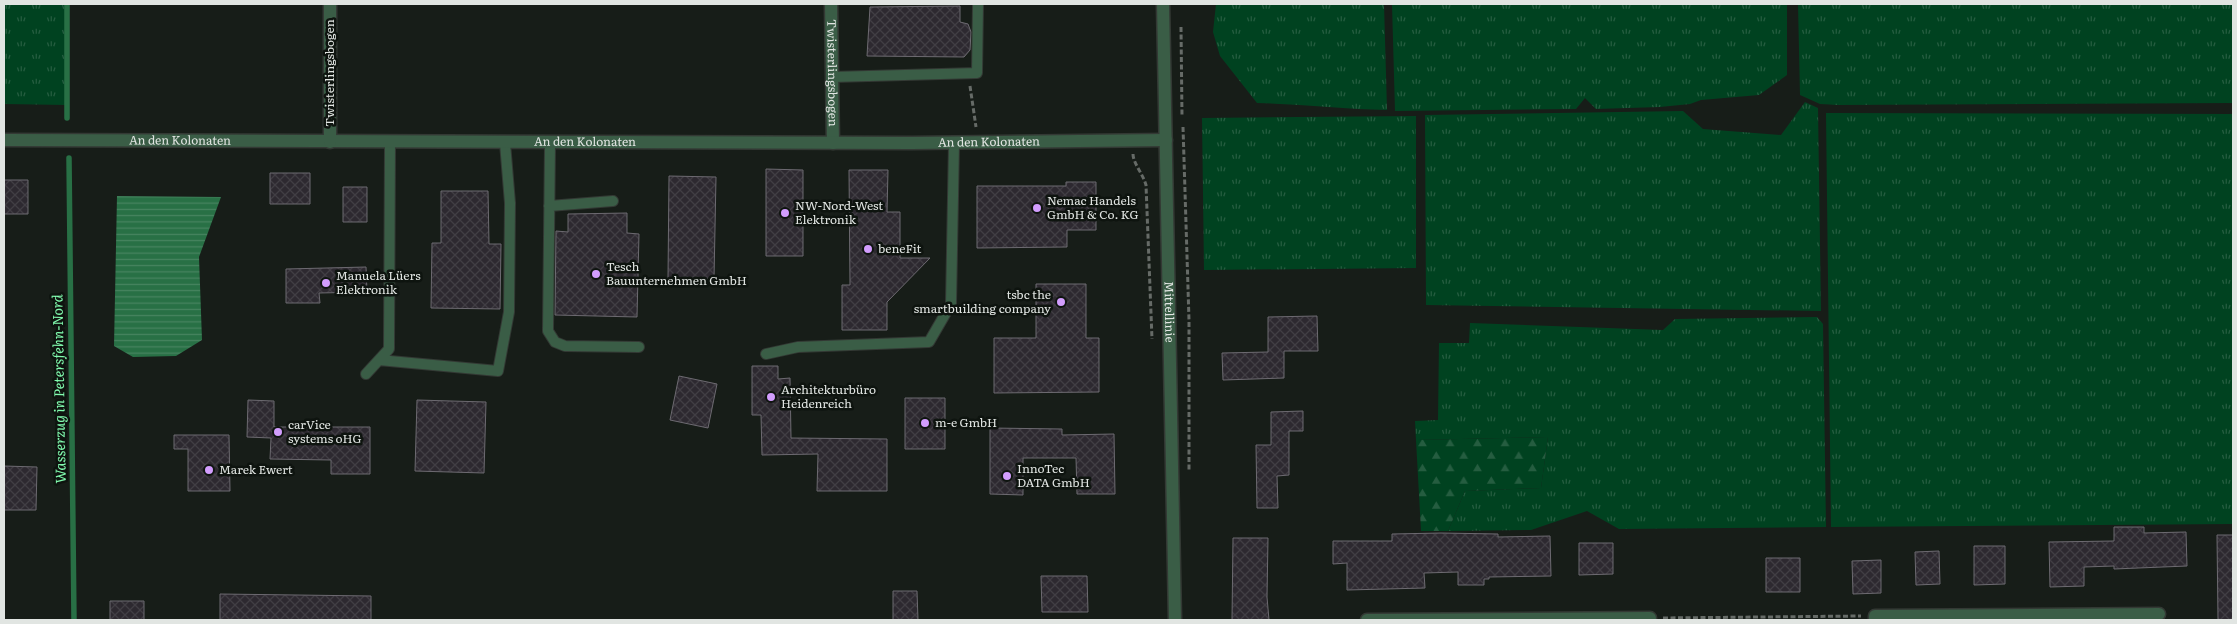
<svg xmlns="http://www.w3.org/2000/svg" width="2237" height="624" viewBox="0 0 2237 624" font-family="Literata,serif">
  <defs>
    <pattern id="grass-tufts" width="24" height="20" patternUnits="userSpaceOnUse" patternTransform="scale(1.25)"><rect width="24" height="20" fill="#004220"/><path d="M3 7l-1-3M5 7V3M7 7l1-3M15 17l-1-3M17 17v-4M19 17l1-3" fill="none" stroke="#255d40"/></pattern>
    <pattern id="forest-firs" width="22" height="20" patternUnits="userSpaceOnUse" patternTransform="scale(1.25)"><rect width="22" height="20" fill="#004220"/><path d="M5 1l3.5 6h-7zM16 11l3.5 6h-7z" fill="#255d40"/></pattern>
    <pattern id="water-rules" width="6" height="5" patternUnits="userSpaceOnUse" patternTransform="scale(1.25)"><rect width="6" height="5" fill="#287045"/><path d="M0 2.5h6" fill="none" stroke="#478460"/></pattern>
    <pattern id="building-cross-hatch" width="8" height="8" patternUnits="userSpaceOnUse" patternTransform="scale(1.25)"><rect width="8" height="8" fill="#2d2930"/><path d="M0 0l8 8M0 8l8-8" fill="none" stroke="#413e44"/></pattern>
  </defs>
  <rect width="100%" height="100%" fill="#171d18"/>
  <path fill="url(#grass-tufts)" d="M4 4H67V105L4 104Z
    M1216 4H1384L1387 110C1343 109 1301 104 1257 103L1220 56 1213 32Z
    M1392 4H1787V75L1759 95 1701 100 1690 104 1660 107 1596 109 1585 98 1576 109 1395 111Z
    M1798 4H2233V103L1838 105 1820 104 1800 95Z
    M1805 102 1818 108 1821 311 1426 305 1425 115 1683 111 1703 129 1781 135Z
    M1826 113 2233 114V524L1831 527Z
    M1416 116V268L1204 270 1202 118Z
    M1817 317 1823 324 1826 527 1619 529 1587 511 1531 530 1448 531 1465 491 1541 488 1548 437 1416 440 1415 421 1438 420 1439 343H1469L1470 323 1663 330 1675 319Z"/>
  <path fill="url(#forest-firs)" d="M1548 437 1541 488 1465 491 1448 531H1421L1416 440Z"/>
  <path fill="url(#water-rules)" d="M117 196 221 197 199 257 202 340 176 356 133 357 114 346Z"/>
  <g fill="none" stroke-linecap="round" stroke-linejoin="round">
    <path stroke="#287045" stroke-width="5.5" d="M67 4V118
      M69 158 74 620"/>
  </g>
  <path fill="url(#building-cross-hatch)" stroke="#6d6a71" d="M960 6V22L968 24 971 32 970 50 964 57 867 56 870 7Z
    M766 169 803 170V256H766Z
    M849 170H888L887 212H900V258H930L887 302V330H842V285H850Z
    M270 173H310V204H270Z
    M669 176 716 177 714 279 668 278Z
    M4 180H28V214H4Z
    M1066 182H1096V230H1067V247L977 248V186H1066Z
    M343 187H367V222H343Z
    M441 191H488L489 244H501L500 309 431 308 432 243H441Z
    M627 213V233L639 234 637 317 555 315 556 231 568 232V214Z
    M366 267 367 292 319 293 320 303H286V269Z
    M1036 284H1086V338H1099V392L994 393V338H1036Z
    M1317 316 1318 351H1284V378L1223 380 1222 353 1268 352V317Z
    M752 366H778V379L790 378 791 438 887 439V491H817L818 454 762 455 761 415H752Z
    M679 376 717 384 708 428 670 420Z
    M905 398H945V449H905Z
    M248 400 274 401V427H370V474H331V460L270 459 271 438 247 437Z
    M417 400 486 402 484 473 415 471Z
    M1303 411V431H1289V475L1277 476 1278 508H1257L1256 445H1271V412Z
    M990 428 1062 429V435L1114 434 1115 494H1077L1076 458H1023V495L990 494Z
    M174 435H229L230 491H188V449H174Z
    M4 466 37 467 36 510H4Z
    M2114 527H2144V533L2186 532 2187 566 2114 569V566L2084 567V586L2050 587 2049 542 2114 541Z
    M1441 533 1498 534V537L1550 536 1551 576 1489 577V579H1484V585H1458V572L1424 573 1425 588 1347 590V563L1333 564V541H1392V534Z
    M2217 535H2233V620H2218Z
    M1233 538H1268L1267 597 1269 620H1232Z
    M1579 543H1613V574L1579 575Z
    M1974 546H2005V584L1974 585Z
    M1939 551 1940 584 1916 585 1915 552Z
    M1766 558H1800V592H1766Z
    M1881 560V593L1853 594 1852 561Z
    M1041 576H1087L1088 612H1042Z
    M893 591H917L918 620H893Z
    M220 594 371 596V620H220Z
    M110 601H144V620H110Z"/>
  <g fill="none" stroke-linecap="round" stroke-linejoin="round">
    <g stroke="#333934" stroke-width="12">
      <path id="service" d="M832 77 977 73 978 4
        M550 143 548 331 555 342 565 346 639 347
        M549 206 613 201
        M766 354 798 347 929 342 951 304 954 143
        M379 360 498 371 509 312 510 203 505 143
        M366 374 389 349 390 142"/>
    </g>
    <g stroke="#333934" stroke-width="15">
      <g id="minor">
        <path id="s1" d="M831 4 833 143"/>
        <path id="s2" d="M4 140 912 143 1166 140"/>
        <path d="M330 142V4"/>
        <path d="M1367 620 1650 618"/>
        <path d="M1875 620V616L2159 614"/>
      </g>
    </g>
    <g stroke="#333934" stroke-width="15">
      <g id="tertiary">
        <path id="s3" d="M1163 4 1175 620"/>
      </g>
    </g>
    <path stroke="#666b67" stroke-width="3" stroke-dasharray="5 2.5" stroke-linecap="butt" d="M1181 27 1182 116
      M970 86 976 127
      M1183 127 1189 320V470
      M1133 154C1133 163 1143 174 1146 185L1152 339
      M1663 618 1861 616"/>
    <use href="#service" stroke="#3a5d46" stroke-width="10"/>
    <use href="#minor" stroke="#3a5d46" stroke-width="12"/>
    <use href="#tertiary" stroke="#3a5d46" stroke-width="12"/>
  </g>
  <g fill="#d29dfd" stroke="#0e140f" stroke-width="2">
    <circle cx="1037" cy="208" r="5"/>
    <circle cx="785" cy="213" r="5"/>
    <circle cx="868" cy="249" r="5"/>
    <circle cx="596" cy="274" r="5"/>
    <circle cx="326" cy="283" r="5"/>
    <circle cx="1061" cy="302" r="5"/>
    <circle cx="771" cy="397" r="5"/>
    <circle cx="925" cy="423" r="5"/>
    <circle cx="278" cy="432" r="5"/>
    <circle cx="209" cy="470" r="5"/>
    <circle cx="1007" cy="476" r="5"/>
  </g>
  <g text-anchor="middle" stroke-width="5" stroke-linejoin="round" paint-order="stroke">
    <g font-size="12" fill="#e1e5e2" stroke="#0e140f">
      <text transform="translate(330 73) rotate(-90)" y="4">Twisterlingsbogen</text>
      <text dy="4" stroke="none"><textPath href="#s1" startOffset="69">Twisterlingsbogen</textPath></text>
      <text dy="4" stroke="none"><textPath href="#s2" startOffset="176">An den Kolonaten</textPath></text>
      <text dy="4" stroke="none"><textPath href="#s2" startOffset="985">An den Kolonaten</textPath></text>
      <text dy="4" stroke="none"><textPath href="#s2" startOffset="581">An den Kolonaten</textPath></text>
      <text dy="4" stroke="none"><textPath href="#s3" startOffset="308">Mittellinie</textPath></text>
    </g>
    <g font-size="12" fill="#e1e5e2" stroke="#0e140f" text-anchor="start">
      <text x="1047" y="205">Nemac Handels<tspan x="1047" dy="14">GmbH &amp; Co. KG</tspan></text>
      <text x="795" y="210">NW-Nord-West<tspan x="795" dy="14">Elektronik</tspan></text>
      <text x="878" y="253">beneFit</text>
      <text x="606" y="271">Tesch<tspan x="606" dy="14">Bauunternehmen GmbH</tspan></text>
      <text x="336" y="280">Manuela Lüers<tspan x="336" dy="14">Elektronik</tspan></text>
      <text x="1051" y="299" text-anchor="end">tsbc the<tspan x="1051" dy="14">smartbuilding company</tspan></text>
      <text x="781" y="394">Architekturbüro<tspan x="781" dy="14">Heidenreich</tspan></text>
      <text x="935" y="427">m-e GmbH</text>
      <text x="288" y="429">carVice<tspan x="288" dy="14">systems oHG</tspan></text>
      <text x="1017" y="473">InnoTec<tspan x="1017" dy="14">DATA GmbH</tspan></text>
      <text x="219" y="474">Marek Ewert</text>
    </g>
    <g font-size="14" font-style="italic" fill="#82fcaf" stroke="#0e140f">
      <text transform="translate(59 389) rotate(-91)" y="5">Wasserzug in Petersfehn-Nord</text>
    </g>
  </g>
  <rect width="2237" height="624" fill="none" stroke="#e1e5e2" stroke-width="10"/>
</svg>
